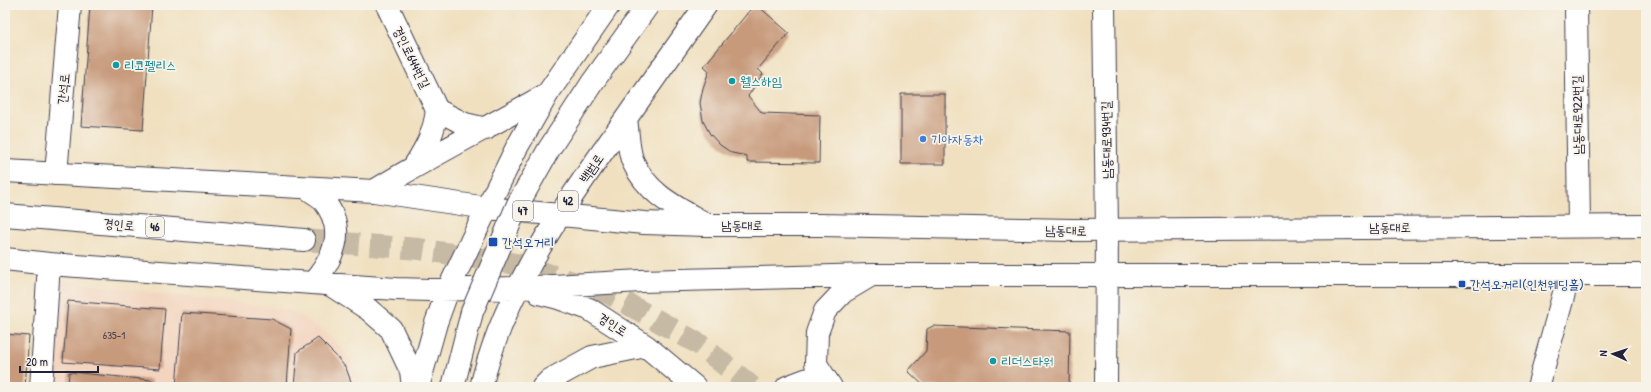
<svg xmlns="http://www.w3.org/2000/svg" width="1651" height="392" viewBox="0 0 1651 392" font-family="'Patrick Hand','Poor Story',sans-serif">
  <rect width="100%" height="100%" fill="#f7f3e8"/>
  <filter id="ink" filterUnits="userSpaceOnUse"><feTurbulence type="fractalNoise" baseFrequency=".025" numOctaves="2"/><feDisplacementMap in="SourceGraphic" scale="8" xChannelSelector="R" yChannelSelector="G"/><feConvolveMatrix kernelMatrix="1 2 1 2 8 2 1 2 1" color-interpolation-filters="sRGB"/></filter>
  <filter id="wash" filterUnits="userSpaceOnUse"><feTurbulence type="fractalNoise" baseFrequency=".012" numOctaves="4" result="noise"/><feDisplacementMap in="SourceGraphic" scale="16" xChannelSelector="R" yChannelSelector="G"/><feGaussianBlur stdDeviation="0.9" result="paint"/><feColorMatrix in="noise" values="0 0 0 0 0 0 0 0 0 0 0 0 0 0 0 0 0 1.4 0 .05"/><feComposite in="paint" operator="in"/></filter>
  <g filter="url(#wash)">
    <rect width="100%" height="100%" fill="#f0e0c0"/>
    <path fill="#f3d4bf" d="M59 280 288 310 294 312 319 328 341 348 350 359 358 374 361 387H51Z"/>
    <g id="blocks">
      <path fill="#c79a7b" d="M90 5H152L143 130 81 126Z
        M754 5H757L789 33 758 69 763 74 748 96 762 113 820 115 819 163 747 162V156L732 153 720 145 710 134 703 121 700 103 703 88 709 71 704 66Z
        M901 94H945V164H901Z
        M68 301 165 309 160 369 63 362Z
        M182 313 272 319 291 329 287 387H176Z
        M933 326 1070 331 1069 387H925L908 371 926 351 927 329Z
        M5 334 29 336 25 387H5Z
        M318 338 336 356 346 368 353 387H294L297 352Z
        M69 372 152 380 151 387H68Z"/>
    </g>
  </g>
  <g filter="url(#ink)">
    <use href="#blocks" fill-opacity="0" stroke="#413e4f" stroke-width="1"/>
    <g fill="none" stroke-linecap="round" stroke-linejoin="round">
      <path stroke="#c7baa5" stroke-width="22" stroke-dasharray="22 11" stroke-linecap="butt" d="M304 240 419 249 516 264 610 294 699 344 752 387"/>
      <g stroke="#413e4f" stroke-width="24">
        <path id="minor" d="M387 5 437 110
          M1104 5 1107 230 1106 387
          M1576 5 1579 226
          M56 174 70 5
          M41 387 49 264
          M1538 387 1569 275"/>
      </g>
      <g stroke="#413e4f" stroke-width="24">
        <path id="major" d="M626 119C628 131 628 151 633 162 648 194 674 206 704 223
          M415 165C427 146 434 133 437 110L465 124 486 129
          M5 171 374 191 487 208 644 223 706 225H821L1072 230 1646 226
          M308 189C312 192 319 195 323 200 347 229 335 257 313 283
          M374 191C430 156 489 127 547 94
          M5 215 304 240
          M5 259 49 264 396 289 430 290 518 288 641 281 871 275H1646
          M332 286 368 309 391 329 411 371 413 387
          M539 293 555 297 589 309 646 346 695 387
          M418 387 436 323 448 290 487 208 517 147 548 93 609 5
          M481 387C503 296 555 219 608 144 641 97 674 51 706 5
          M543 387 550 380 592 357 646 346
          M787 387 808 379 828 385
          M831 387 816 364 817 333 825 311 843 292 870 276"/>
      </g>
      <use href="#minor" stroke="#fff" stroke-width="22"/>
      <use href="#major" stroke="#fff" stroke-width="22"/>
      <g stroke="#413e4f" stroke-width="24" stroke-linecap="butt">
        <path id="major-bridge" d="M453 387 472 312 518 204 549 149 592 83 648 5"/>
      </g>
      <use href="#major-bridge" stroke="#fff" stroke-width="22"/>
    </g>
  </g>
  <g fill="#0f9aa8" stroke="#f7f3e8" stroke-width="1.5">
    <circle cx="116" cy="65" r="4"/>
    <circle cx="732" cy="81" r="4"/>
    <circle cx="993" cy="361" r="4"/>
  </g>
  <circle fill="#3f7fe0" stroke="#f7f3e8" stroke-width="1.5" cx="923" cy="139" r="4"/>
  <g fill="#1a4fb4" stroke="#f7f3e8" stroke-width="1.5">
    <rect x="488" y="237" width="10" height="10" rx="2"/>
    <rect x="1458" y="280" width="8" height="8" rx="2"/>
  </g>
  <g text-anchor="middle" stroke-width="3.5" stroke-linejoin="round" paint-order="stroke">
    <g font-size="11" fill="#4b404b">
      <text x="114" y="339">635-1</text>
    </g>
    <g fill="#f7f3e8" stroke="#62616f" stroke-width="1">
      <rect x="558" y="191" width="20" height="20" rx="3"/>
      <rect x="513" y="201" width="20" height="20" rx="3"/>
      <rect x="146" y="217" width="18" height="20" rx="3"/>
    </g>
    <g font-size="12" font-weight="bold" fill="#22223b">
      <text x="568" y="205">42</text>
      <text x="523" y="215">47</text>
      <text x="155" y="231">46</text>
    </g>
    <g font-size="13" fill="#22223b" stroke="#f7f3e8">
      <text transform="translate(412 57) rotate(64)" y="5">경인로644번길</text>
      <text transform="translate(63 89) rotate(-85)" y="5">간석로</text>
      <text transform="translate(1577 115) rotate(-91)" y="5">남동대로922번길</text>
      <text transform="translate(1106 140) rotate(-91)" y="5">남동대로934번길</text>
      <text transform="translate(591 168) rotate(-55)" y="5">백범로</text>
      <text transform="translate(119 224) rotate(5)" y="5">경인로</text>
      <text x="742" y="230">남동대로</text>
      <text x="1390" y="232">남동대로</text>
      <text transform="translate(1066 230) rotate(1)" y="5">남동대로</text>
      <text transform="translate(613 324) rotate(33)" y="5">경인로</text>
    </g>
    <g font-size="13" fill="#0d838f" stroke="#f7f3e8" text-anchor="start">
      <text x="124" y="70">리코펠리스</text>
      <text x="740" y="86">웰스하임</text>
      <text x="1001" y="366">리더스타워</text>
    </g>
    <g font-size="13" fill="#366cbe" stroke="#f7f3e8" text-anchor="start">
      <text x="931" y="144">기아자동차</text>
    </g>
    <g font-size="13" fill="#164399" stroke="#f7f3e8" text-anchor="start">
      <text x="502" y="247">간석오거리</text>
      <text x="1470" y="289">간석오거리(인천웨딩홀)</text>
    </g>
  </g>
  <rect width="1651" height="392" fill="none" stroke="#f7f3e8" stroke-width="20"/>
  <g transform="translate(1613 354) rotate(273)" stroke="#f7f3e8" stroke-width="3" paint-order="stroke">
  <path d="M0-3L7 15L0 10L-7 15Z" fill="#22223b"/>
  <text y="-6" font-size="11" font-weight="bold" text-anchor="middle" fill="#22223b">N</text>
  </g>
  <path d="M20 366v6h78v-6" fill="none" stroke="#22223b" stroke-width="2"/>
  <text x="26" y="366" font-size="12" fill="#22223b" stroke="#f7f3e8" stroke-width="3" paint-order="stroke">20 m</text>
</svg>
